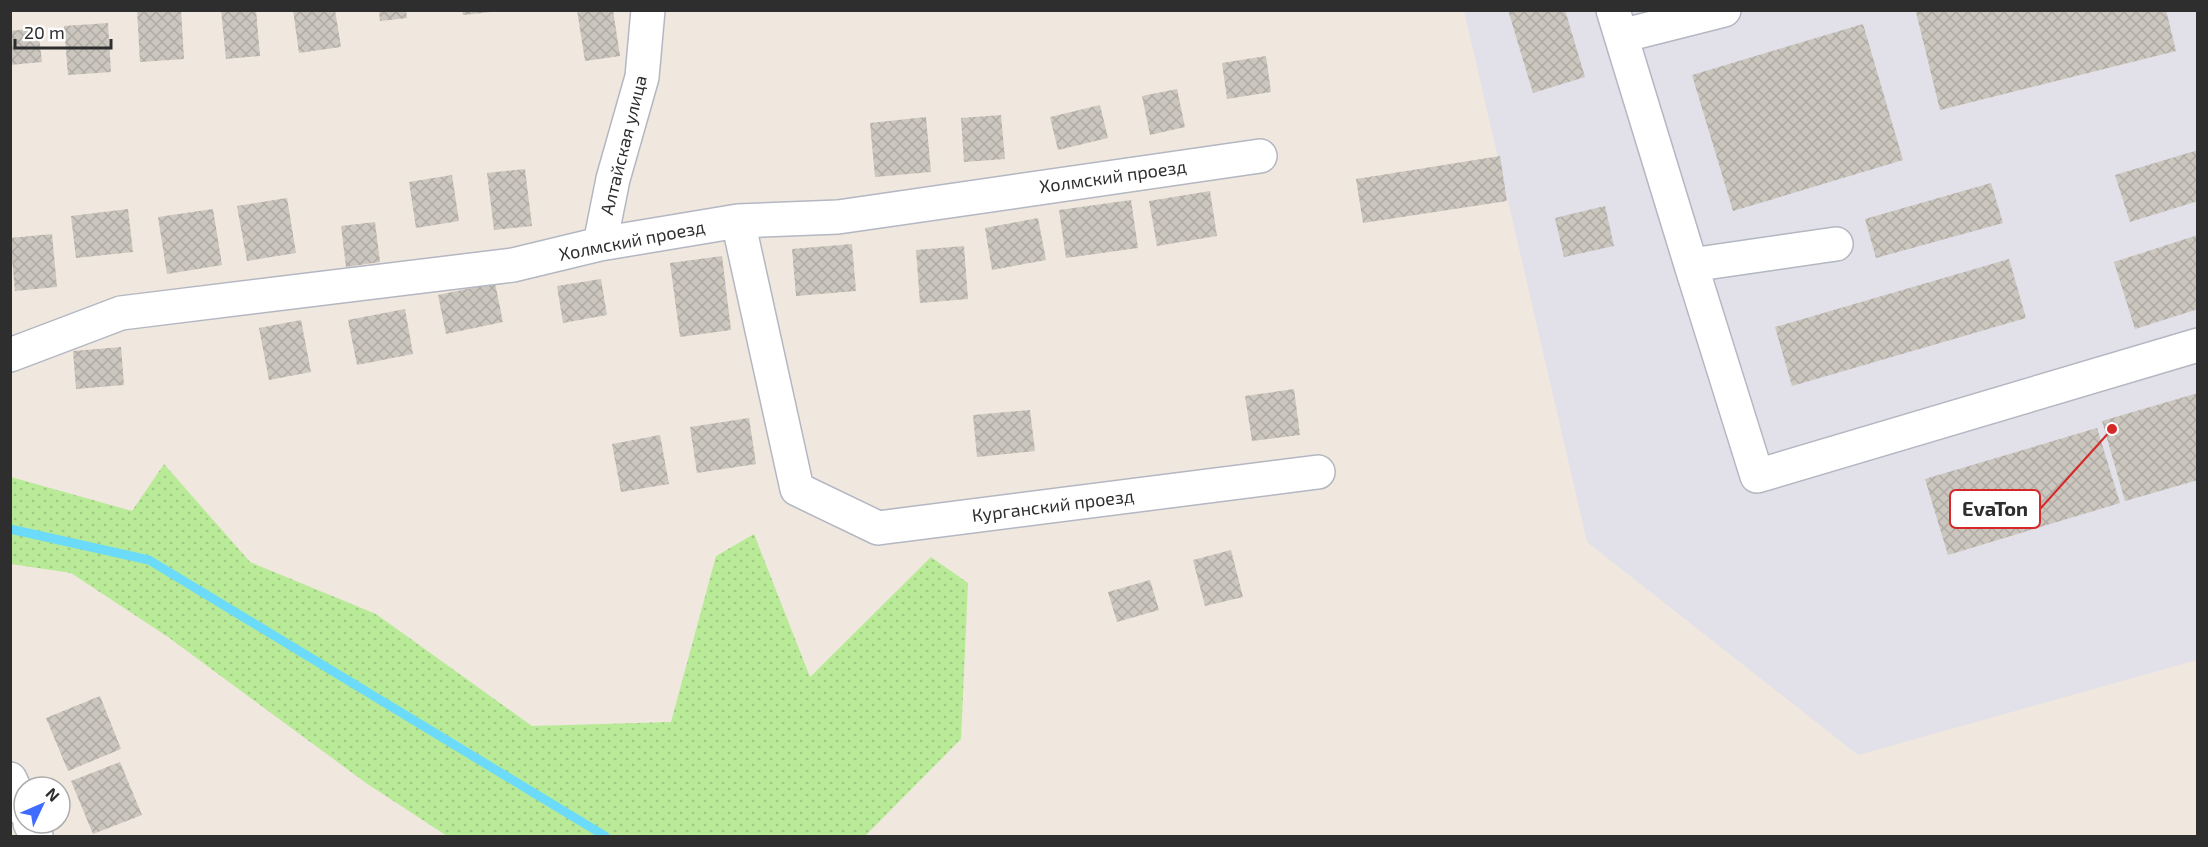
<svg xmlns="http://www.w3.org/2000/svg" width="2208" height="847" viewBox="0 0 2208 847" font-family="'Exo 2',sans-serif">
  <defs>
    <pattern id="grass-dots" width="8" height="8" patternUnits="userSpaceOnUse" patternTransform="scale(1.5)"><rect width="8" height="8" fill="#b9ea98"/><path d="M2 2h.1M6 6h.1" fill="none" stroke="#9fc983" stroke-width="1.8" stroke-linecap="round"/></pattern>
    <pattern id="building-cross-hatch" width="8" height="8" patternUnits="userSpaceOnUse" patternTransform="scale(1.5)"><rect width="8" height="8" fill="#cbc6be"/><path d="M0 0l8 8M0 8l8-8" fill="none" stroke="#afaaa4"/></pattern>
  </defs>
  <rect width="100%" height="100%" fill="#f0e8df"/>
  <path fill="#e2e0e8" d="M1464 11H2197V660L1858 755 1587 542Z"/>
  <path fill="url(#grass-dots)" d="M164 464 250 562 376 614 532 726 671 722 716 556 754 534 810 677 931 557 968 583 961 739 865 836H447L366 783 168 637 71 573 11 564V477L132 511Z"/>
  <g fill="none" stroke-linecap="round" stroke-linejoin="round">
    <path stroke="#6bdbf9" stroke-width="9" d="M10 529 149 560 605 836"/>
  </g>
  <path fill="url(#building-cross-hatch)" d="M137 10H181L184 59 140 62Z
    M221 10H256L260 56 226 59Z
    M293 10H335L341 47 299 53Z
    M379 10H406L407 18 380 21Z
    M462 10H491V12L463 15Z
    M577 10H613L620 56 585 61Z
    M1508 10H1565L1585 77 1533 93Z
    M1924 10H2166L2176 51 1940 110 1916 12Z
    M108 23 111 72 68 75 64 26Z
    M1863 24 1903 160 1733 211 1692 75Z
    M38 28 42 62 10 65V31Z
    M1266 56 1271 92 1227 99 1222 63Z
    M1177 89 1185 127 1150 135 1142 96Z
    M1100 105 1108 138 1058 150 1050 117Z
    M1001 115 1005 159 964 162 961 118Z
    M926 117 931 172 875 177 870 123Z
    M2198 150V201L2130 222 2115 175Z
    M1500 156 1507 201 1363 223 1356 179Z
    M525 169 532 226 494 230 487 173Z
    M452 175 459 221 416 228 409 182Z
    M1991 183 2003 223 1876 258 1865 219Z
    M1210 191 1217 236 1157 246 1149 201Z
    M287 198 296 253 247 261 237 206Z
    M1131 200 1138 248 1066 258 1059 210Z
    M1605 206 1614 246 1564 257 1555 218Z
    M128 209 133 252 76 258 71 216Z
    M213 209 222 265 167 274 158 217Z
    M1038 218 1046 260 992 270 985 228Z
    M375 222 380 262 346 267 341 226Z
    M52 234 57 287 15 291 10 238Z
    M2198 235V309L2135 329 2114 262Z
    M852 244 856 291 796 296 792 249Z
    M964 246 968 299 920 303 916 250Z
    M722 256 731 330 680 337 670 263Z
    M2009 259 2026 318 1792 386 1775 327Z
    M601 279 607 315 563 323 557 286Z
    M495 283 503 322 446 334 438 295Z
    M405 309 413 354 357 365 348 320Z
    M301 320 311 372 269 380 259 328Z
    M121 347 124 385 76 389 73 351Z
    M1294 389 1300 435 1252 441 1245 396Z
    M2198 393V480L2125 501 2102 421Z
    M1030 410 1035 451 977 457 973 415Z
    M749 418 756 464 697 473 690 427Z
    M2097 428 2120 503 1948 555 1925 479Z
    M660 435 669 484 621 492 612 444Z
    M1231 550 1243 597 1205 606 1193 560Z
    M1150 580 1159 610 1117 622 1108 592Z
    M100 696 121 749 68 771 46 718Z
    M120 762 142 815 93 834 71 781Z"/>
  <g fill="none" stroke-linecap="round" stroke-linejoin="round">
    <g stroke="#b3b7c2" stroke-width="36">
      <path id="minor" d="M1613 10 1691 265
        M1621 36 1724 10
        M738 221 797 489 878 528 1318 472
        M600 244 613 179 642 77 648 10
        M1836 244 1691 265 1757 476 2198 345
        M10 355 121 313 513 265 600 244 738 221 838 217 1260 156
        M10 779 24 810
        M30 823 36 836"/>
    </g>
    <use href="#minor" stroke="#fff" stroke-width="33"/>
  </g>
  <g text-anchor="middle" stroke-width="4.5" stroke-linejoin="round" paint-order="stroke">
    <g font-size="18" fill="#2e2e2e" stroke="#fff">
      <text transform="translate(624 145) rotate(-76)" y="6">Алтайская улица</text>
      <text transform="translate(1113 177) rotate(-8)" y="6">Холмский проезд</text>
      <text transform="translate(632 241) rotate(-11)" y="6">Холмский проезд</text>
      <text transform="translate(1053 506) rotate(-7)" y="6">Курганский проезд</text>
    </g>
  </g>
  <path fill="none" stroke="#d62828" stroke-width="2" d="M2112 429L2040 509"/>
  <circle fill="#d62828" stroke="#fff" stroke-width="2" cx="2112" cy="429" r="6"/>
  <rect fill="#fff" stroke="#d62828" stroke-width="2" x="1950" y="490" width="90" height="38" rx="6"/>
  <g font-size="20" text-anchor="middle" font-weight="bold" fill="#2e2e2e">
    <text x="1995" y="516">EvaTon</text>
  </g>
  <rect width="2208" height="847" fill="none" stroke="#2e2e2e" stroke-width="24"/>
  <g transform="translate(42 805) rotate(46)"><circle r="28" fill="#ffffff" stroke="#ababab" stroke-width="1.5"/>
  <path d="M0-4.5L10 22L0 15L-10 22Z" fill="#3d6cff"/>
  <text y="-9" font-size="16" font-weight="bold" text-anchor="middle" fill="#2e2e2e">N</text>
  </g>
  <path d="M15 39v9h96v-9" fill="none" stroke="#2e2e2e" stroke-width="3"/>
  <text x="24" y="39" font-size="18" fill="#2e2e2e" stroke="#ffffff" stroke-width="4.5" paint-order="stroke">20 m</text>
</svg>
